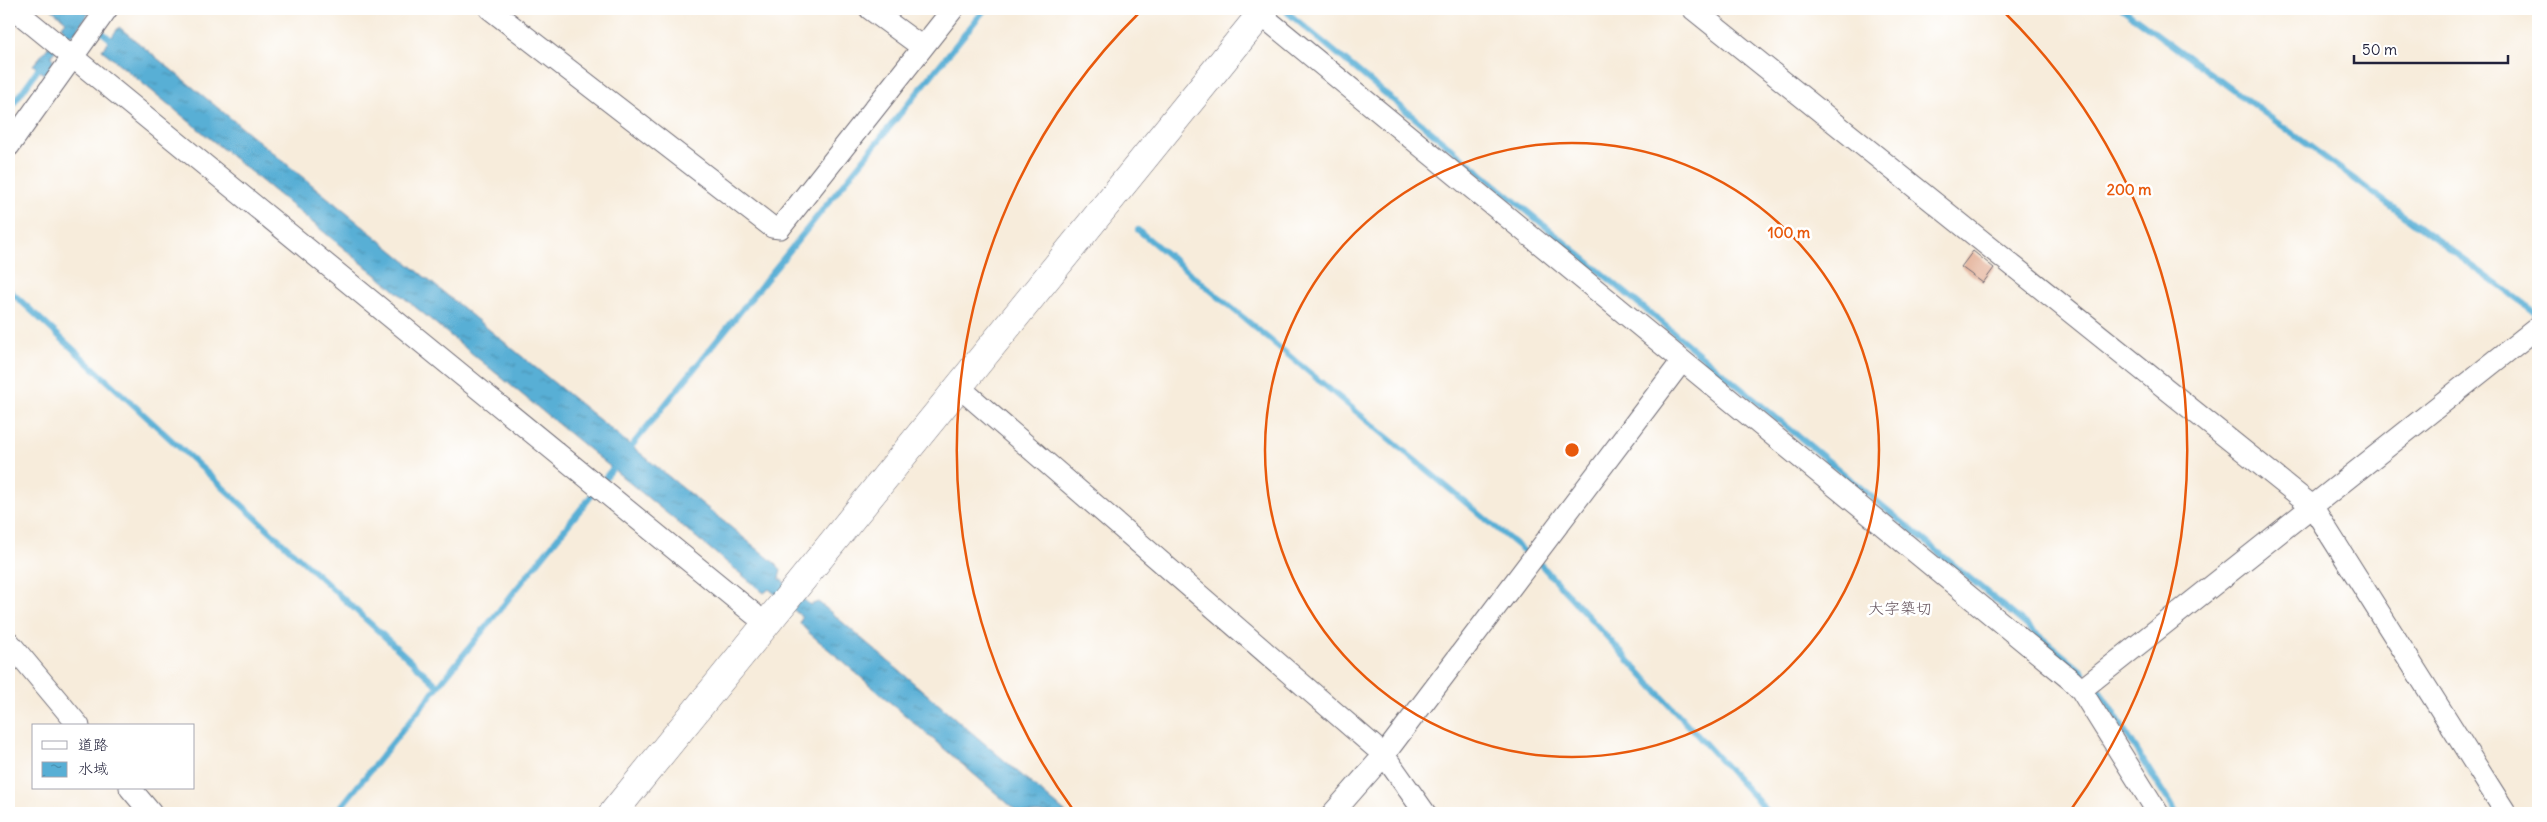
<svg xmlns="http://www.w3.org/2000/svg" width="2547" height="822" viewBox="0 0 2547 822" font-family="Delius,'Klee One',sans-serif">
  <defs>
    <pattern id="water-ripples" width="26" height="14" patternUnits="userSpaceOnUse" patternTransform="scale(1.25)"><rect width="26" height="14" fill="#58afd5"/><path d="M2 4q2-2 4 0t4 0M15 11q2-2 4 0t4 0" fill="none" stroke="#488eae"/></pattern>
  </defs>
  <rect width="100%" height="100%" fill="#fff"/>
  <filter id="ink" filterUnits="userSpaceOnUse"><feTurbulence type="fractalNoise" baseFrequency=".02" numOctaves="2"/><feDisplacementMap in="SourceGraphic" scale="10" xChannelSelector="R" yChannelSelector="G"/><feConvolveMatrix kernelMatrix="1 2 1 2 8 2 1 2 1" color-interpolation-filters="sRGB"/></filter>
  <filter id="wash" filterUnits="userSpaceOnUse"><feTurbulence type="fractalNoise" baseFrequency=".0096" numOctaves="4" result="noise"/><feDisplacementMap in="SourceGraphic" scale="20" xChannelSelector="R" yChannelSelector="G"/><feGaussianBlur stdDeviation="1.12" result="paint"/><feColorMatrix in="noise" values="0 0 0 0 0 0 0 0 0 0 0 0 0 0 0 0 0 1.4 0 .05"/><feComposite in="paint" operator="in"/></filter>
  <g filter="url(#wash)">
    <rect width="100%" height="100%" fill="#f7ecdb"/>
    <path fill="url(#water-ripples)" stroke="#3d6888" d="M51 9H92L72 36 69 34 51 56 54 61 45 75 33 65 64 29 61 27 66 21Z
      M119 27 777 565 781 570 779 578 810 605 818 602 827 609 1066 813H1019L807 631 800 623 802 617 769 589 764 593 102 50Z"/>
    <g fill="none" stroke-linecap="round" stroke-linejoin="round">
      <path stroke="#58afd5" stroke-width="6" d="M2123 9 2535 312 2538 317
        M1288 13 2083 672
        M97 28 116 44
        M9 110 42 64
        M1138 230 1524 551
        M9 290 438 686
        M626 453 985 9
        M605 478 618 462
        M1541 565 1769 813
        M2100 691 2176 813
        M336 813 592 495"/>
    </g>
    <g id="blocks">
      <path fill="#e6b8a1" d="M1973 251 1994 268 1983 283 1961 267Z"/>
    </g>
  </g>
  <g filter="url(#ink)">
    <use href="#blocks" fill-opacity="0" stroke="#6d6973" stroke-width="1"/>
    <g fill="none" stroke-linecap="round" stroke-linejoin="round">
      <g stroke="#6d6973" stroke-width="23">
        <path id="street" d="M14 9 754 614
          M490 9 772 227 780 228 953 9
          M870 9 922 47
          M1254 9 2071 680 2081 690 2158 813
          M1693 9 2312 506 2506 813
          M9 146 107 9
          M959 387 1384 755 1425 813
          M9 642 79 726
          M2081 690 2538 327
          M130 788 151 813
          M1333 813 1384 755 1682 361"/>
      </g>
      <g stroke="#6d6973" stroke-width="29">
        <path id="secondary" d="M613 813 1265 9"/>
      </g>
      <use href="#street" stroke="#fff" stroke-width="21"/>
      <use href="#secondary" stroke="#fff" stroke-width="28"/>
    </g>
  </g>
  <g fill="none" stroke="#e8590c" stroke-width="2.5">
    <circle cx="1572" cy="450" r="307"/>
    <path d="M1074 811A615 615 0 0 1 1141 11M2003 11A615 615 0 0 1 2070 811"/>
  </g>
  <g text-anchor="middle" stroke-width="5" stroke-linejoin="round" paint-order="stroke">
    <g font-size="16" fill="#67565f" stroke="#fff">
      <text x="1900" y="614">大字築切</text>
    </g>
  </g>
  <circle cx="1572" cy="450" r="8" fill="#e8590c" stroke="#fff" stroke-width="2.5"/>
  <g font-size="15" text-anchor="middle" font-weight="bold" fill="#e8590c" stroke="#fff" stroke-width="5" stroke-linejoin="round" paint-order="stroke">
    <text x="2129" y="195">200 m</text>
    <text x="1789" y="238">100 m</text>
  </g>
  <rect width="2547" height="822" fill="none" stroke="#fff" stroke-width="30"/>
  <rect x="32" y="724" width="162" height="65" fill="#ffffff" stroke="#a7a7b1"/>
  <rect x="42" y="741" width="25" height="8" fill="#ffffff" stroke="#a7a7b1"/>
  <text x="78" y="750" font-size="15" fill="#22223b">道路</text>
  <rect x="42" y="762" width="25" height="15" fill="url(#water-ripples)" stroke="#a7a7b1"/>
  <text x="78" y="774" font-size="15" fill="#22223b">水域</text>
  <path d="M2354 55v8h154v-8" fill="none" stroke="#22223b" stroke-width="2.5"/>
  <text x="2362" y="55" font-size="15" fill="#22223b" stroke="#ffffff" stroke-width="4" paint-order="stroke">50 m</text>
</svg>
